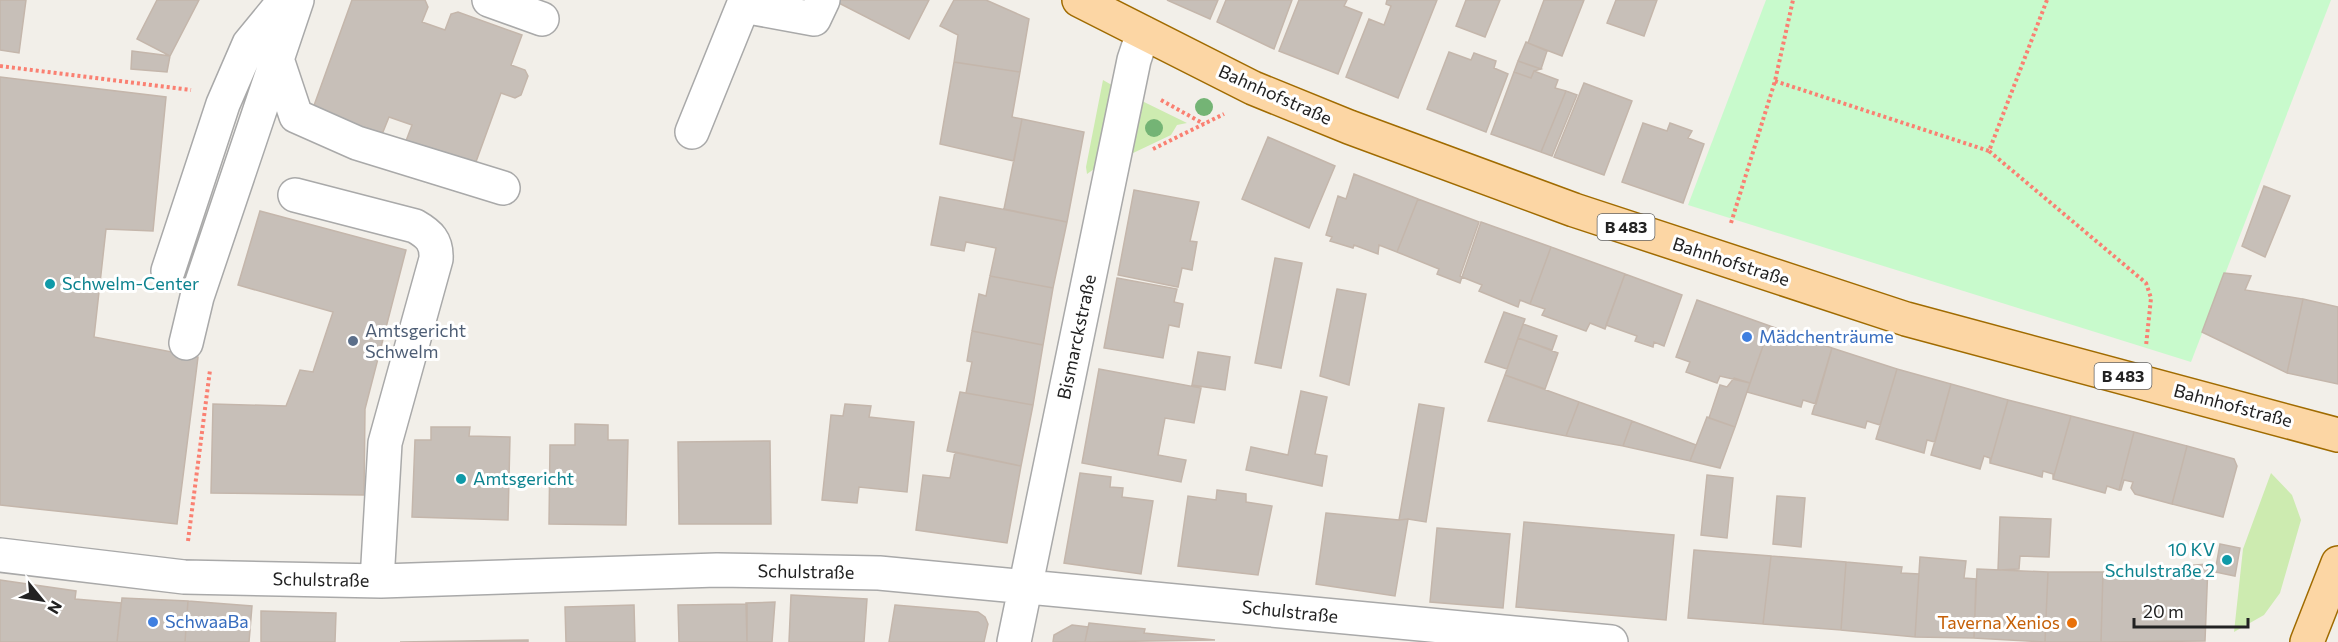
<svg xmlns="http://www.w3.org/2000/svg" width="2338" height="642" viewBox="0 0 2338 642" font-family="Commissioner,sans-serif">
  <rect width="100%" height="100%" fill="#f2efe9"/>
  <path fill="#cdebb0" d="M1103 80 1117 88 1097 167 1087 174 1086 167Z
    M1142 101 1187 123 1177 125 1171 135 1131 154Z
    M2271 473 2292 495 2301 520 2280 593 2264 615 2234 632 2243 549Z"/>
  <path fill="#c8facc" d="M1766 0H2331L2191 362 1688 205Z"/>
  <path fill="#c7bfb8" stroke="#c4b6ab" stroke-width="1.5" d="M0 0H26L19 53 0 50Z
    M157 0H199L170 56 137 39Z
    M352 0H425L428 7 422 22 445 30 451 14 458 12 522 35 511 65 525 70 528 76 521 95 515 98 501 93 473 170 409 147 406 141 412 125 389 117 383 132 376 135 312 111Z
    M833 0H929L909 39Z
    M954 0H986L1029 19 1020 72 954 62 958 35 940 26Z
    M1167 0H1218L1210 19Z
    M1226 0H1292L1274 49 1217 22Z
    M1299 0H1347L1344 6 1362 13 1338 74 1279 51Z
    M1387 0H1437L1398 98 1346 77 1369 19 1384 25 1391 6 1386 4Z
    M1466 0H1500L1485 37 1456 26Z
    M1544 0H1584L1562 56 1528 43Z
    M1616 0H1657L1644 36 1607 23Z
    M1526 42 1547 51 1541 69 1518 61Z
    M132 51 170 56 167 72 131 69Z
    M1449 52 1471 60 1474 53 1496 61 1494 68 1508 74 1486 132 1427 109Z
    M1518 61 1541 69 1534 71 1531 78 1514 72Z
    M954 62 1020 72 1012 117 1022 119 1014 161 940 144Z
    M1534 71 1558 80 1555 88 1566 91 1541 152 1491 134 1514 72 1531 78Z
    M0 77 166 97 153 231 106 229 94 337 198 357 177 524 0 505Z
    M1584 83 1632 101 1604 175 1554 157Z
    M1566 91 1577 95 1552 156 1541 152Z
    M1022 119 1084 132 1067 222 1004 209Z
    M1643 123 1667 131 1670 123 1692 131 1688 138 1704 144 1683 203 1622 182Z
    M1268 137 1335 166 1309 228 1242 199Z
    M1354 174 1418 199 1397 252 1379 245 1378 254 1354 245 1353 248 1330 241 1332 237 1326 235 1338 196 1346 199Z
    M2264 186 2290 196 2265 257 2242 246Z
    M1134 190 1199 202 1190 241 1197 242 1192 270 1182 268 1178 287 1118 275Z
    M940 197 1067 222 1053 288 990 276 996 248 966 242 964 251 931 245Z
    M1418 199 1479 222 1460 276 1462 277 1460 283 1437 274 1439 269 1397 252Z
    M260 211 406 250 365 409 364 495 211 493 213 404 286 406 300 370 313 372 333 312 238 285Z
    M1481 222 1551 247 1530 304 1520 300 1518 307 1479 291 1482 285 1462 277Z
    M1551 247 1625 274 1605 329 1590 323 1586 331 1542 315 1545 309 1530 304Z
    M1275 258 1302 263 1281 368 1255 363Z
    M2224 273 2251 276 2245 290 2303 299 2287 373 2202 332Z
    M1625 274 1682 295 1664 346 1654 342 1653 347 1635 341 1637 336 1606 325Z
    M990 276 1053 288 1043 345 972 331 979 294 986 296Z
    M1117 278 1177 289 1174 302 1183 304 1179 327 1169 325 1163 358 1104 348Z
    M1337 289 1366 294 1349 385 1320 376Z
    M2303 299 2338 307V384L2287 373Z
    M1697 300 1770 326 1750 383 1720 376 1717 383 1686 372 1690 362 1676 357Z
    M1504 312 1525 319 1507 369 1485 362Z
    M1523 324 1557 336 1552 350 1518 338Z
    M1770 326 1832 348 1816 404 1803 400 1801 407 1747 392Z
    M972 331 1043 345 1033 405 966 393 972 362 967 361Z
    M1518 338 1558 353 1545 389 1505 375Z
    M1832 348 1897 369 1880 425 1867 421 1865 428 1812 414Z
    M1198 352 1230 357 1225 390 1192 385Z
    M1099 369 1201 388 1194 423 1165 418 1158 455 1186 460 1181 482 1082 463Z
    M1897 369 1951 384 1935 442 1927 440 1924 453 1876 439Z
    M1505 375 1579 402 1566 436 1488 421Z
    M1734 378 1750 383 1735 427 1709 418 1720 385 1727 387Z
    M1951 384 2008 400 1990 463V458L1984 456 1980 469 1931 455Z
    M1301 391 1327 397 1315 454 1327 456 1322 486 1246 470 1251 447 1288 455Z
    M960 392 1033 405 1021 466 947 451Z
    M2008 400 2071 416 2053 479V474L2043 471 2042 477 1990 463Z
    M1579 402 1632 421 1623 446 1566 436Z
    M845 404 871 406 869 417 914 422 907 492 859 487 857 503 822 500 831 415 843 416Z
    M1419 404 1444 408 1426 522 1408 519 1399 520Z
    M2071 416 2134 432 2119 490 2107 486 2105 493 2053 479Z
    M1707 417 1735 427 1720 468 1690 461Z
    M1632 421 1696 445 1690 461 1623 446Z
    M575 424 608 425V440H628L626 525 549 524 550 445H575Z
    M431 427H470L469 436 510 437 508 520 412 517 415 440H431Z
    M2134 432 2187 446 2172 504 2135 494 2131 488 2133 482 2124 480 2121 490H2119Z
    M770 441 771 524H679L678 442Z
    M2187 446 2234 459 2237 466 2223 517 2172 504Z
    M955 452 1021 466 1007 543 916 530 923 475 950 478Z
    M1080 473 1111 477 1110 487 1123 488 1122 497 1153 501 1141 574 1064 563Z
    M1707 475 1733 478 1727 538 1701 535Z
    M1217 490 1246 494V502L1272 506 1258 575 1178 566 1188 496 1216 500Z
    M1777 496 1805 498 1801 547 1773 544Z
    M1326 513 1399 520 1408 519 1395 596 1316 584Z
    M2000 517 2051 519 2049 557 2020 556 2019 569 1998 570Z
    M1524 522 1674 535 1666 620 1516 607Z
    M1437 528 1510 534 1503 608 1430 602Z
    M2220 544 2240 548 2235 576 2215 572Z
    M1694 550 1771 556 1763 624 1688 618Z
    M1771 556 1846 562 1841 630 1763 624Z
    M1920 557 1966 561 1964 578 1976 579 1974 638 1915 637Z
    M1846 562 1902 567 1901 573 1919 574 1915 637 1841 630Z
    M2208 564 2205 641 2101 642 2103 572Z
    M1977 569 2048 572 2045 642 1974 638Z
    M2048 572H2103L2101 642H2045Z
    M0 580 76 591 75 599 121 603 117 642H0Z
    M791 595 867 599 864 642H789Z
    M122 598 188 601 185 642H117Z
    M188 601 252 606 249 642H185Z
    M775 602 772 642H747L746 603Z
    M747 604V642H679L678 605Z
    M634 605 635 642H566L565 607Z
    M895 605 978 612 985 617 988 624 984 642H889Z
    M261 611 336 613 335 642H261Z
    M1089 623 1145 629 1144 633 1215 640 1085 642Z
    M1072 625 1088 627 1085 642H1053L1054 635Z
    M528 640V642H400Z"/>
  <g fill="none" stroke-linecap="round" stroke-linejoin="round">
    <g stroke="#a9a9a9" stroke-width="36">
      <path id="minor" d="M489 0 542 19
        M278 62 296 116 357 143 503 188
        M692 132 743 6 814 19 823 0
        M295 195 415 226C429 234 437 241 436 259L385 443 377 581
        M168 271 223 104 249 44 285 0
        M186 343 197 297 297 0
        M0 555 184 577 381 581 717 570 879 573 1611 642
        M1014 642 1134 60 1143 33"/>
    </g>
    <g stroke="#a06b00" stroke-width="36">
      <path id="major" d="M1079 0 1253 88 1349 127 1574 210 1906 319 2338 435
        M2307 642 2338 563"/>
    </g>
    <path stroke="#fa8072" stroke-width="4" stroke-dasharray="3 3" stroke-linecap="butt" d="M2047 0 1989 151 2146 283 2151 298 2146 346
      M0 66 191 90
      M1775 81 1989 151
      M1161 100 1204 124
      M1153 149 1224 114
      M1731 223 1775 81 1793 0
      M188 541 210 370"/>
    <use href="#minor" stroke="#fff" stroke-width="33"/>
    <use href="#major" stroke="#fcd6a4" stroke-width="33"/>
  </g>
  <g fill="#74b475">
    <circle cx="1204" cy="107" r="9"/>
    <circle cx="1154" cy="128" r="9"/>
  </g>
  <g fill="#0f9aa8" stroke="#fff" stroke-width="2">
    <circle cx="50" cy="284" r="6"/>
    <circle cx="461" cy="479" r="6"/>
    <circle cx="2227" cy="560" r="6"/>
  </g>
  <g fill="#3f7fe0" stroke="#fff" stroke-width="2">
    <circle cx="1747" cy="337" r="6"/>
    <circle cx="153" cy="622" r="6"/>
  </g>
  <circle fill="#5c6f8a" stroke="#fff" stroke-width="2" cx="353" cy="341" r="6"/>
  <circle fill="#e8710a" stroke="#fff" stroke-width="2" cx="2072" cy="623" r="6"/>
  <g text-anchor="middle" stroke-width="6" stroke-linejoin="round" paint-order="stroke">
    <g fill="#fff" stroke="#646464" stroke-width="1.5">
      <rect x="1597.5" y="214" width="57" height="26" rx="4.5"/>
      <rect x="2094.5" y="363" width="57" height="26" rx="4.5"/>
    </g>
    <g font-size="16" font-weight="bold" fill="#222">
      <text x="1626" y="233">B 483</text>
      <text x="2123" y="382">B 483</text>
    </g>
    <g font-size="18" fill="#222" stroke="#fff">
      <text transform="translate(1275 95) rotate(24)" y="6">Bahnhofstraße</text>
      <text transform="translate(1731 262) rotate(18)" y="6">Bahnhofstraße</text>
      <text transform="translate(1077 337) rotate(-78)" y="6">Bismarckstraße</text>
      <text transform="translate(2233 406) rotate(15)" y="6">Bahnhofstraße</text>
      <text transform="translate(806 572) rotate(1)" y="6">Schulstraße</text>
      <text transform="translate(321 580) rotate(1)" y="6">Schulstraße</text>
      <text transform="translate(1290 612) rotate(6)" y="6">Schulstraße</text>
    </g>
    <g font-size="18" fill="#0d838f" stroke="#fff" text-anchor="start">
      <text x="62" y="290">Schwelm-Center</text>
      <text x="473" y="485">Amtsgericht</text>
      <text x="2215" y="556" text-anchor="end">10 KV<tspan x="2215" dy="21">Schulstraße 2</tspan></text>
    </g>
    <g font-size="18" fill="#4e5e75" stroke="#fff" text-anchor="start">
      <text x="365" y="337">Amtsgericht<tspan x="365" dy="21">Schwelm</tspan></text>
    </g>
    <g font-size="18" fill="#366cbe" stroke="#fff" text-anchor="start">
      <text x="1759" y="343">Mädchenträume</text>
      <text x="165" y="628">SchwaaBa</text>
    </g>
    <g font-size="18" fill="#c56008" stroke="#fff" text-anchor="end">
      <text x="2060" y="629">Taverna Xenios</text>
    </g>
  </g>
  <g transform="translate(42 600) rotate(120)" stroke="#ffffff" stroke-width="4.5" paint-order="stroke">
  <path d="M0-4.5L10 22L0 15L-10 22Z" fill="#222222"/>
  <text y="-9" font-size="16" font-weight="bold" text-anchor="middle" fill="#222222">N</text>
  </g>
  <path d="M2134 618v9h114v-9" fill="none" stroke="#222222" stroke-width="3"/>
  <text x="2143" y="618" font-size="18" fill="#222222" stroke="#ffffff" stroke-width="4.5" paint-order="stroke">20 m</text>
</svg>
